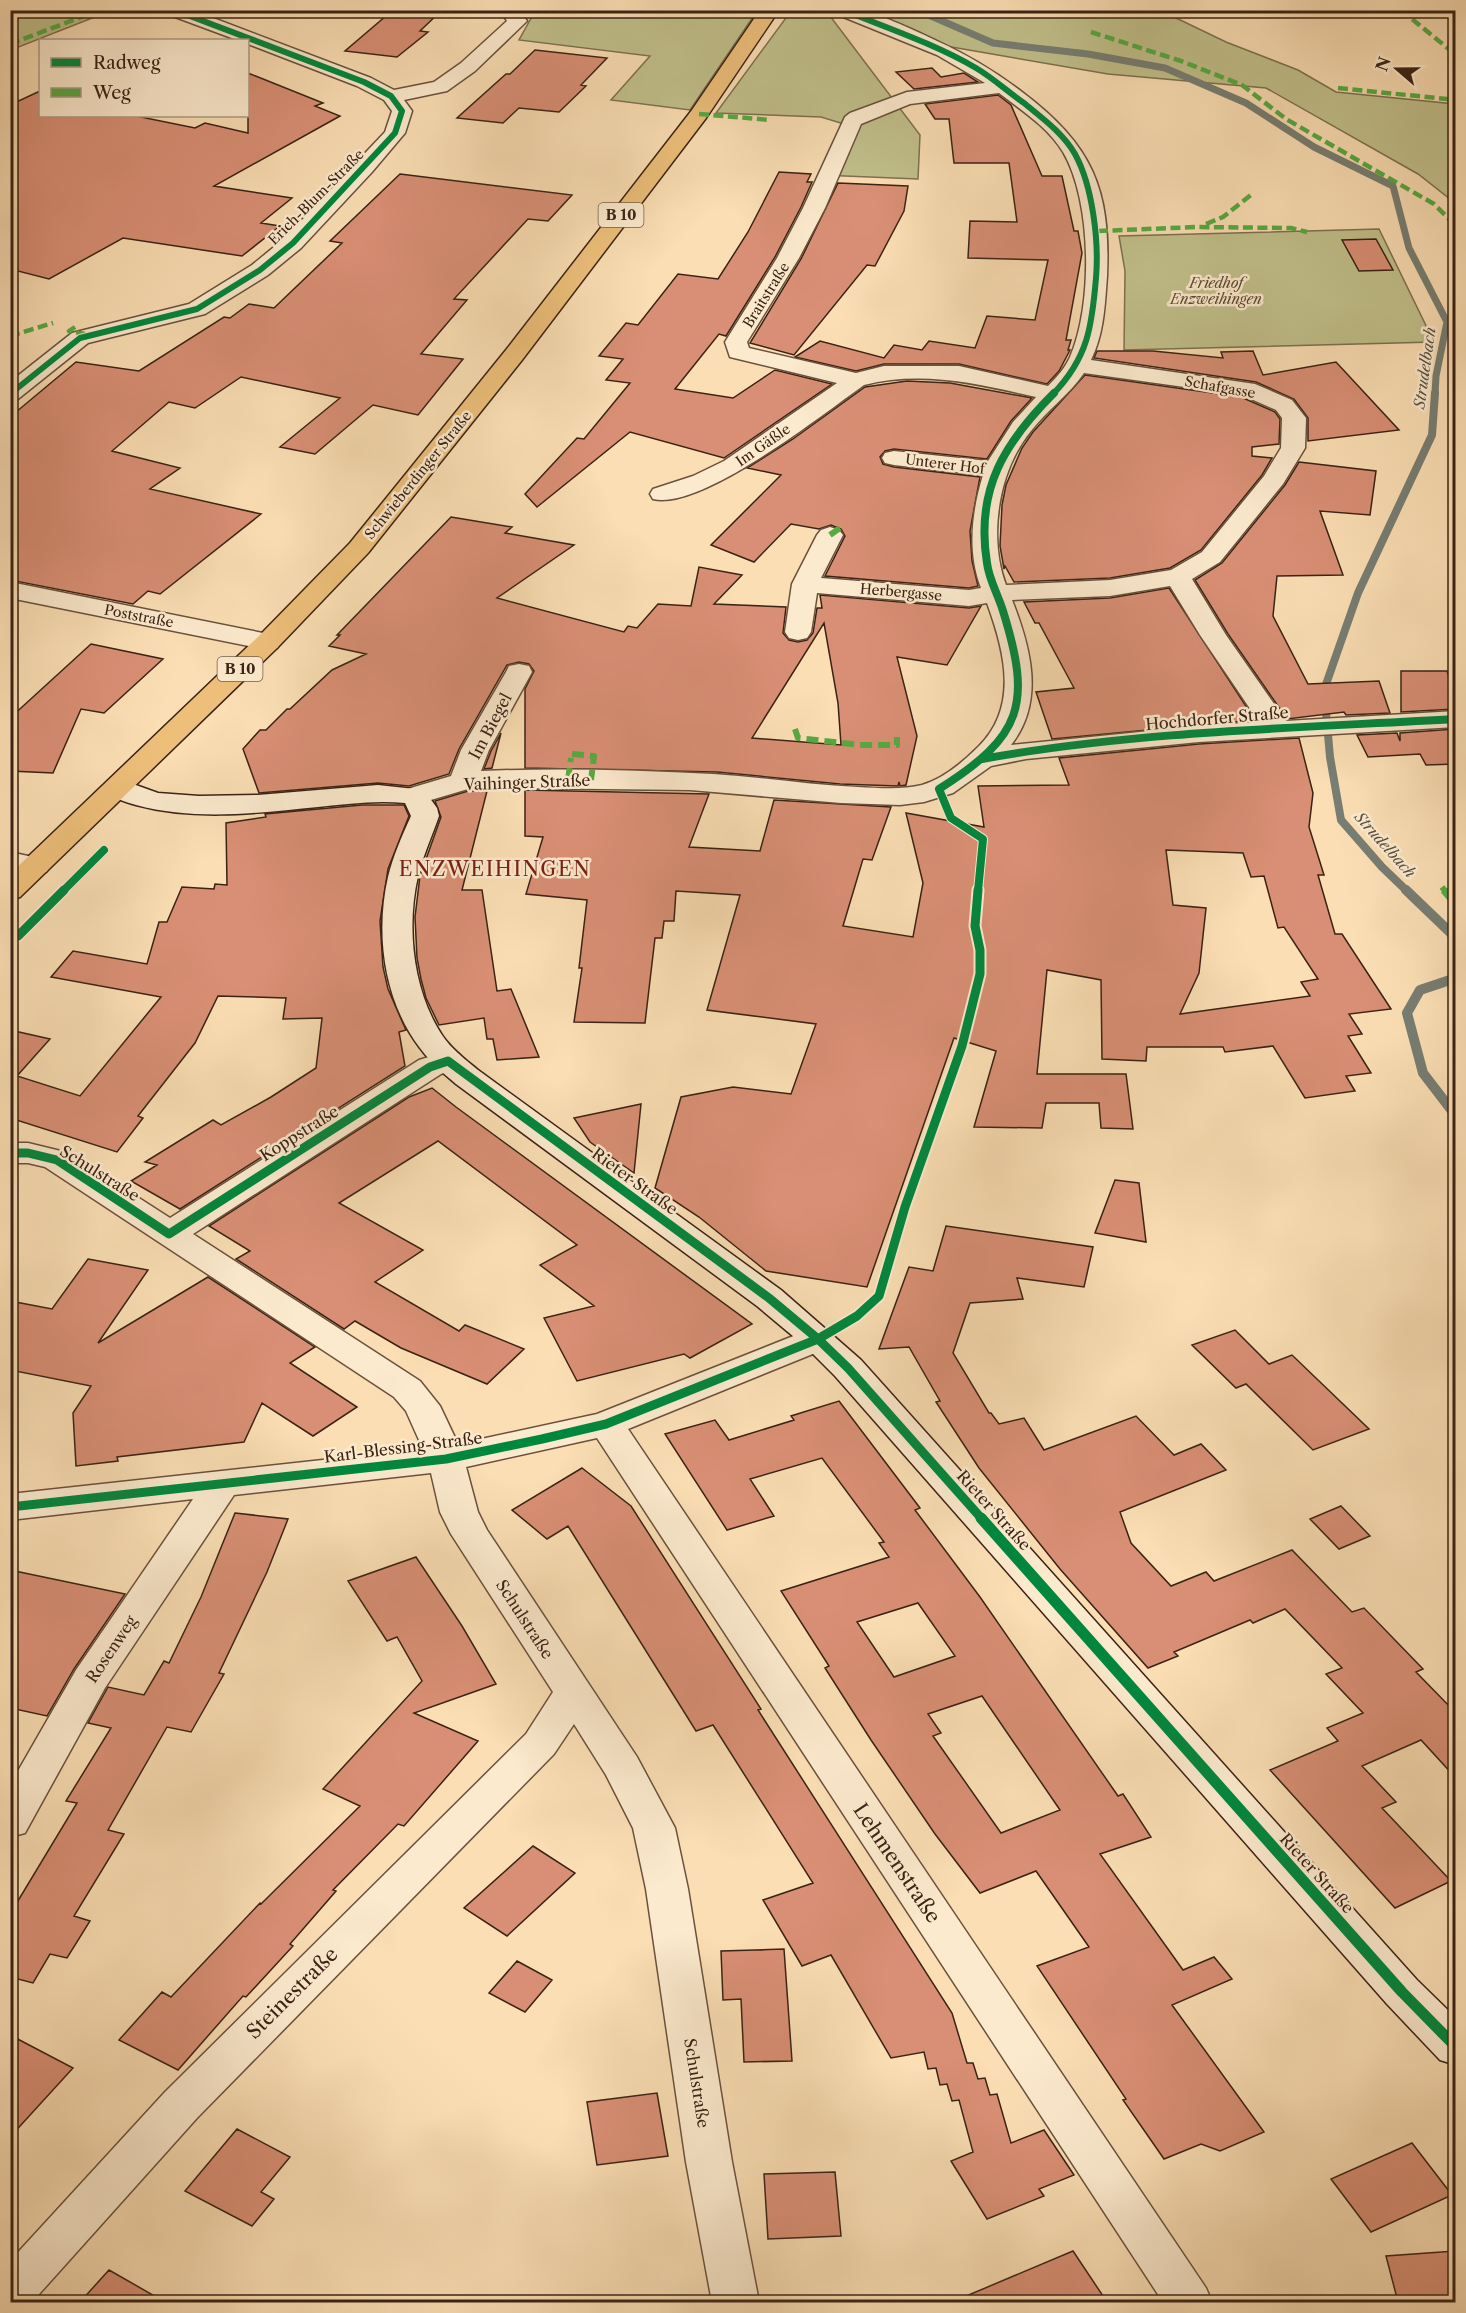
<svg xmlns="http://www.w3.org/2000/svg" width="1466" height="2313" viewBox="0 0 1466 2313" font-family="'Libre Caslon Text',serif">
  <rect width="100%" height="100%" fill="#fbdeb4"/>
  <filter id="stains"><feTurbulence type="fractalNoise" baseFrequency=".00333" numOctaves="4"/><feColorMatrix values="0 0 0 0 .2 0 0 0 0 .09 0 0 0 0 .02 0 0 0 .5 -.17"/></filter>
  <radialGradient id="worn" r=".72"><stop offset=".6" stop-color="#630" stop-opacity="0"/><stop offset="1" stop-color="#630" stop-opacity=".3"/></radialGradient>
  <path fill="#c1c08b" stroke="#7e7150" stroke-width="1.5" d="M23 11V10L110 11 11 50V16Z
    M535 11V10L757 11 690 110 611 100 650 56 519 40Z
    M791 11 827 12 920 135 918 179 821 175 844 124 821 117 716 113Z
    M870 11H1151L1172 16 1226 42 1298 70 1336 92 1455 104V203L1418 174 1266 88 1108 74 992 54 940 45 874 16Z
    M1379 229 1434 342 1124 350 1125 271 1119 236Z"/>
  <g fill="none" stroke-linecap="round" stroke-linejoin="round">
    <path stroke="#777e73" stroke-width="7" d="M917 10 993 43 1088 54 1165 68 1246 103 1314 147 1393 186 1409 248 1447 322 1436 376 1435 394"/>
    <path stroke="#777e73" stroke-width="8" d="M1407 891 1382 867 1341 820 1330 757 1324 690 1358 593 1432 435 1435 393"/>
    <path stroke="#777e73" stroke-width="10" d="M1406 890 1456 938
      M1456 978 1420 990 1407 1013 1423 1073 1456 1116"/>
  </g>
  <path fill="#d98f75" stroke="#3a2215" stroke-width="1.5" fill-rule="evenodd" d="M393 10H442L420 31 428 32 397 57 345 51Z
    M535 50 607 58 581 85 586 86 559 112 519 108 503 123 457 118 506 74H510Z
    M932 68 941 77 964 73 978 82 914 89 896 72Z
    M248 73 323 103 315 106 340 116 214 186 292 198 261 223 280 226 242 256 123 238 49 279 10 269V105L40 91V116H136L195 128 205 123 248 133Z
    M998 95 1011 105 1042 176H1062L1074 231H1078L1082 253 1066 340H1071L1068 350H1070L1059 371 1047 384 959 364H884L856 371 795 357 820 341 884 358 894 345 922 350 929 341 975 348 987 316 1035 320 1048 260 968 258 970 221 1017 222 1009 163H954L949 119H935L925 104Z
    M779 172 811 174 807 182H812L801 207 775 257 726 336 719 334 675 389 733 398 775 370 832 384 724 458 630 432 537 507 525 494 577 438 584 439 630 383 606 380 623 359 599 356 626 323 638 325 678 274 718 279 748 232Z
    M400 174 572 195 548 221 528 219 454 299 467 300 421 354 463 359 418 415 373 405 315 454 280 447 340 398 241 377 195 408 169 402 112 451 180 468 150 489 261 514 160 594 148 591 133 604 10 580V417L76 362 139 371 224 317 230 318 249 304 274 308 342 243 330 241Z
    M838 183 908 186 904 211 875 266 867 265 794 355 750 343 801 259Z
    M1376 239 1393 270 1359 271 1342 240Z
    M1097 351H1153L1223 358 1221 352 1253 351 1263 375 1336 362 1399 430 1308 441V418L1294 399 1256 382 1094 358Z
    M1085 375 1241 397 1275 412 1280 419 1279 444 1252 447V456L1272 458 1262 475 1201 550 1170 568 1110 578 1014 582 1005 566 1004 569 1000 546 1002 505 1006 485 1022 448 1033 432Z
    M907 381 950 383 1032 398 1011 421 987 459 894 449 885 451 880 457 883 464 894 467 980 477 970 531 972 561 978 586 969 588 825 576 845 536 841 529 831 525 819 529 791 524 754 562 711 545 781 475 747 468 793 439 865 387Z
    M1299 462 1376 471 1370 515 1320 511 1343 575 1277 576 1273 616 1308 684 1379 681 1390 713 1346 715 1344 712 1287 719 1228 634 1195 580 1222 563 1285 485Z
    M451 517 512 527 505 533 574 545 497 598 624 632 628 626 637 628 658 604 691 606 699 567 742 575 714 604 786 607 783 633 789 640 798 642 807 640 813 633 817 608H822L820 595 969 608 981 606 947 665 897 657 917 736 906 785 900 786 899 782 898 786 840 784 717 772 525 768V689L534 671 529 664 519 662 507 665 459 749 449 774 409 786 378 783 259 793 243 749 260 730H266L287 709H290L332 670 366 654 329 646 340 635H337ZM824 623 838 703 841 745 752 738Z
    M1169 588 1255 720 1052 739 1036 692 1074 688 1039 623H1035L1024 602 1110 598Z
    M91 644 163 659 104 713 81 709 53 773 10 771V718Z
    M1401 671H1447L1455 695V709L1401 712Z
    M1455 729V764L1426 765 1420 754 1368 757 1357 735 1397 733 1400 741V733Z
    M501 733 492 768 484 769 491 751Z
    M1299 738 1313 793 1309 827 1324 875H1318L1335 934H1342L1391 1009 1349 1014 1362 1034 1348 1036 1371 1073 1346 1076 1355 1091 1305 1098 1273 1046 1225 1052 1223 1047H1147L1146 1061 1102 1059 1101 980 1047 970 1037 1074H1126L1133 1129 1101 1128 1099 1103H1046L1042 1128 974 1127 996 1051 954 1038 867 1287 766 1271 699 1217 655 1188 681 1097 733 1087 791 1094 816 1024 707 1010 740 895 676 891 674 921H664L662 938H655L645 1023 574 1022 582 968H579L587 900 526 894 543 837 525 836V790L709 794 689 847 760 851 774 800 891 807 872 860 863 859 843 926 913 937 923 883 906 813 984 827 978 786 1069 785 1059 758 1199 744ZM1166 850 1243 853 1251 877 1264 876 1278 928 1284 927 1318 979 1301 982 1310 996 1180 1014 1199 973 1206 908 1173 905Z
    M468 791H487L462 890H482L497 991 511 989 539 1057 497 1060 493 1039H487L484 1018 439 1025 426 998 421 979 417 958 415 917 420 876 441 817 435 801Z
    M362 805H404L409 816 388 869 380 921 383 967 388 989 406 1030 399 1032 405 1066 180 1209 131 1181 157 1165 145 1162 213 1120 221 1125 271 1097 316 1068 322 1018 283 1019 286 998 218 996 195 1043 138 1116 143 1118 117 1152 10 1118V1030L50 1039 17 1076 80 1096 161 997 51 977 73 951 147 964 159 922H167L182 887 214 889 215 884 227 885 226 823 266 817 265 814Z
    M432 1088 456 1107 752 1324 690 1358 684 1354 577 1381 544 1318 594 1306 540 1265 577 1245 438 1141 339 1203 423 1250 375 1282 459 1331 465 1325 524 1349 487 1384 401 1348 355 1321 344 1329 236 1259 250 1251 209 1226 409 1097Z
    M641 1104 634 1173 590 1142 574 1118Z
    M1115 1180 1139 1183 1146 1242 1095 1233Z
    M946 1226 1093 1247 1084 1287 1017 1278 1023 1299 970 1303 953 1353 989 1413H991L999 1424 1024 1418 1044 1450 1136 1416 1174 1455 1201 1444 1226 1470 1120 1512 1131 1543 1171 1586 1206 1572 1214 1581 1292 1550 1352 1612 1364 1608 1423 1669 1416 1672 1455 1712V1777L1421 1740 1362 1766 1396 1802 1382 1808 1451 1881 1395 1908 1270 1770 1338 1741 1327 1728 1363 1713 1326 1674 1342 1668 1285 1609 1253 1623 1250 1620 1174 1652 1178 1656 1148 1668 1060 1569 979 1468 936 1402 940 1401 909 1347 879 1349 909 1267 933 1271Z
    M88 1259 148 1270 98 1343 208 1277 315 1347 290 1363 357 1407 313 1436 262 1403 244 1442 117 1457 118 1461 76 1466 73 1413 91 1386 10 1370V1301L52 1309Z
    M1235 1330 1269 1364 1292 1355 1369 1429 1313 1450 1246 1384 1236 1388 1192 1345Z
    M839 1401 920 1508 915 1510 980 1597 1118 1796 1123 1794 1151 1837 1100 1854 1183 1970 1214 1957 1232 1979 1172 2005 1264 2132 1220 2151 1201 2144 1164 2159 1123 2100 1126 2099 1037 1966 1089 1947 1036 1871 980 1893 935 1834 871 1740 825 1668 829 1666 781 1591 889 1557 879 1543 884 1542 822 1458 750 1479 774 1516 727 1530 665 1434 715 1420 729 1440 794 1420 791 1416ZM918 1603 955 1656 894 1677 857 1622ZM982 1696 1060 1810 1001 1833 933 1736 941 1733 928 1714Z
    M582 1468 631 1506 761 1709 758 1710 952 2013 967 2063H973L978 2079 985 2078 990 2095 997 2094 1011 2143 1044 2130 1074 2175 1039 2189 1044 2196 987 2219 951 2161 973 2152 959 2100 952 2101 947 2084 940 2085 936 2068 928 2069 924 2052 891 2058 831 1955 802 1966 763 1900 813 1883 713 1725 696 1731 568 1526 547 1539 512 1510Z
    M1341 1506 1370 1536 1339 1549 1310 1519Z
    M235 1513 288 1519 267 1572 219 1673 224 1674 191 1732 167 1727 108 1830 124 1834 74 1916 90 1921 67 1958 50 1954 33 1983 10 1977V1914L77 1803 66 1801 111 1728 88 1723 108 1687 144 1695 164 1661 169 1663 201 1597Z
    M416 1557 462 1626 496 1684 414 1713 478 1741 404 1826 398 1824 333 1890 336 1891 290 1944 293 1946 246 1997 243 1996 178 2070 119 2040 162 1992 171 1997 260 1903 261 1904 360 1806 323 1789 422 1681 397 1637 387 1641 348 1581Z
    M10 1570 125 1594 74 1669 47 1716 10 1708Z
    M533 1846 575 1873 507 1936 464 1908Z
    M784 1949 792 2061 744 2062 741 1999 723 2000 721 1951Z
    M517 1961 552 1980 525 2012 489 1993Z
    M10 2035 73 2068 10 2137Z
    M657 2093 668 2156 597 2165 587 2102Z
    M237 2129 290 2157 261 2192 274 2199 252 2226 185 2191Z
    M1412 2143 1452 2195 1371 2232 1331 2179Z
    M835 2172 841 2236 768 2239 764 2174Z
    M1073 2251 1107 2302H952Z
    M1455 2251V2298L1398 2302 1386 2256Z
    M109 2270 165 2302H80Z"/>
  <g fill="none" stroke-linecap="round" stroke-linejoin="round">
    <g stroke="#6a513d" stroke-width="3">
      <path id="street" d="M165 10H192L371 78 394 90 434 82 461 63 507 21 504 16 506 12H520L527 21 475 71 447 91 404 100 412 111 405 133 372 172 301 248 268 275 205 314 88 343 18 399 10 401V382L72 333 189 304 252 265 285 238 385 132 392 111 384 100 357 86 248 44V40H237L167 14Z
        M834 10C843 10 853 9 861 11 883 15 916 31 937 41 968 55 996 72 1022 92 1092 145 1111 188 1107 276 1105 304 1104 334 1091 360L1255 384 1292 400 1306 418 1305 448 1283 484 1220 562 1192 579 1226 635 1286 721 1456 711V727L1199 742 1026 759 991 766 953 793 924 802 900 805 841 803 690 790 515 788 468 789 414 805 404 802 400 796 404 790 451 776 461 750 506 672 509 666 519 664 529 666 532 672 489 750 481 771C558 768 637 770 713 774 762 777 810 785 858 787 879 788 902 790 922 785 943 779 963 762 978 747 1019 707 1005 652 987 603L969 606 817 593 811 632 807 638 798 640 789 638 785 632 792 584 817 535 821 530 830 527 839 530 843 535 821 578 969 590 981 588C967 552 972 511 983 475L894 465 885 463 882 458 885 453 894 451 988 461 1013 422 1036 397C979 384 922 370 864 385 823 414 701 511 653 499L650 494 653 489 693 476 724 461 837 383 730 357 725 342 777 258 803 208 845 117 850 113 907 92 985 83 937 55 836 14ZM999 93C1021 110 1048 127 1063 152 1092 201 1093 305 1070 357 1065 368 1057 377 1048 386L959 366H884L856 373 749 348 747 342 799 258 825 208 861 124 910 104ZM1084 373 1242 395 1276 410 1282 418 1281 448 1264 476 1202 552 1171 570 1110 580 1006 585C988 537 998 471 1031 431 1047 410 1069 395 1084 373ZM1170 586 1200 635 1259 722 1199 726 1011 745C1045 702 1031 648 1012 600L1110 596Z
        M10 582 268 634 277 636 281 642 277 648 268 650 10 598Z
        M10 852 46 860 51 866 46 872 36 875 10 870Z
        M448 1051 459 1054 464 1061 459 1068 441 1074 193 1234 420 1381 440 1406 458 1444 597 1414 806 1331 818 1328 830 1331 836 1339 830 1347 628 1429 1206 2288 1212 2302H1163L597 1438 466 1467 478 1512 487 1530 637 1757 675 1828 688 1889 732 2162 759 2302H712L686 2162 646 1889 633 1828 606 1775 574 1724 554 1754 197 2118 32 2302H10V2261L165 2092 526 1734 553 1692 451 1534 440 1512 431 1473 234 1495 105 1688 25 1833 10 1837V1785L76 1670 193 1499 10 1520V1494L423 1449 406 1411 394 1397 45 1167 28 1163H10V1143H28L69 1153 170 1218 419 1060Z"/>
    </g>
    <g stroke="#3a2215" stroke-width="3">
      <path id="secondary" d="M119 779 158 793 199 796 258 795 378 785 424 790 437 808 439 816C432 836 423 856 418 876 406 928 413 991 442 1035 451 1049 466 1060 478 1070L781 1290 861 1360 1417 1980 1456 2018V2065L1440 2060 1387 2004 835 1376 806 1347 757 1306 456 1084C443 1073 430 1062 420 1048 384 1001 375 934 388 877 393 856 402 836 411 816L405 803C376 800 347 804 318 807 258 813 195 821 136 805 125 802 112 798 105 788L109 782Z"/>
    </g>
    <g stroke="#3a2215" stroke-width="3">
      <path id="primary" d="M760 10H779L706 118 522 360 368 553 277 648 20 897 10 900V874L259 636 350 543 506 350 692 110Z"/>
    </g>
    <use href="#street" fill="#fceace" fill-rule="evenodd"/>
    <use href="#secondary" fill="#fceace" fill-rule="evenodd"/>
    <use href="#primary" fill="#eebf7a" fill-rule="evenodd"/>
    <path stroke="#55aa42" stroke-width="4.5" stroke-dasharray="10 4.5" stroke-linecap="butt" d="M1401 10 1456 55
      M1091 32 1181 61 1242 85 1286 119 1434 204 1456 226
      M10 44 100 10
      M1338 88 1456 100
      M699 114 771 120
      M1206 224 1223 217 1252 194
      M1098 231 1197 227 1291 228 1307 232
      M75 327 69 331 85 334
      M10 336 53 323"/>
    <path stroke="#55aa42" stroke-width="6" stroke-dasharray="12 6" stroke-linecap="butt" d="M830 535 840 528
      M795 729 798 738 860 745H897V737
      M572 754 594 756 591 780
      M568 780 571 758
      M1442 887 1445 891"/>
    <path stroke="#55aa42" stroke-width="8" stroke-dasharray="15 8" stroke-linecap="butt" d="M1444 890 1456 904"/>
    <g stroke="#fceace" stroke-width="8">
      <path id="cycleway-far3" d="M843 10C887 28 935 44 976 68 993 78 1008 92 1024 103 1042 118 1063 133 1075 154 1093 187 1099 242 1096 278 1092 326 1088 358 1053 394
        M10 394 80 338 197 309 260 270 293 243 395 133 402 111 391 96 364 82 174 10"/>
    </g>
    <g stroke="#fceace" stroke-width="10">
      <path id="cycleway-far2" d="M10 394 12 393
        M982 759C1137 731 1299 728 1456 719
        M63 891 104 850
        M978 891 983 839 951 818 939 789C1023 736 1032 704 1003 611 998 594 989 580 987 563 975 489 1005 442 1054 393"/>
    </g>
    <g stroke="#fceace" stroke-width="13">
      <path id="cycleway-far1" d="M10 935 18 936 64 890
        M10 1153H28L57 1160 169 1234 430 1067 448 1061 769 1298 818 1339 848 1368 982 1519
        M10 1507 446 1459 542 1439 606 1424 818 1339 857 1316 879 1296 905 1207 962 1046 980 974V950L975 926 978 890"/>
    </g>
    <g stroke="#fceace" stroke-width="15">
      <path id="cycleway" d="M981 1518 1402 1992 1456 2047"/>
    </g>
    <use href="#cycleway-far3" stroke="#00873e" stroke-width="6"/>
    <use href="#cycleway-far2" stroke="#00873e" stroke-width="8"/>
    <use href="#cycleway-far1" stroke="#00873e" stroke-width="9"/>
    <use href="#cycleway" stroke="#00873e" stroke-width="11"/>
  </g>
  <g text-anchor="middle" stroke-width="5" stroke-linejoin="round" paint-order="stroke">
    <g font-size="14" fill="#3a2215" stroke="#fceace">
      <text transform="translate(316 197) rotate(-45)" y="5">Erich-Blum-Straße</text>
      <text transform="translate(766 295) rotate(-58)" y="5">Braitstraße</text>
      <text transform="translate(1220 387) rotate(10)" y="5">Schafgasse</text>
      <text transform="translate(763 445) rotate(-35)" y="5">Im Gäßle</text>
      <text transform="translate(945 464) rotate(7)" y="5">Unterer Hof</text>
      <text transform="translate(418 475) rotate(-51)" y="5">Schwieberdinger Straße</text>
      <text transform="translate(901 592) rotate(5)" y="5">Herbergasse</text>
      <text transform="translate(139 616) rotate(11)" y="5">Poststraße</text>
    </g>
    <g font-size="14" font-style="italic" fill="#5c4a32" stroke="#fceace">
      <text x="1216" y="288">Friedhof<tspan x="1216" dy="16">Enzweihingen</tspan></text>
    </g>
    <g fill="#fceace" stroke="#745e4c" stroke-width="1.5">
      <rect x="598.5" y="203" width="45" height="24" rx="4.5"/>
      <rect x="217.5" y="657" width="45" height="24" rx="4.5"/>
    </g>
    <g font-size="15" font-weight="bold" fill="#3a2215">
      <text x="621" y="220">B 10</text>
      <text x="240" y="674">B 10</text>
    </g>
    <g font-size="15" font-style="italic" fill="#585044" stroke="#fceace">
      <text transform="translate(1425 368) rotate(-82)" y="5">Strudelbach</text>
      <text transform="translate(1385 845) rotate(48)" y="5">Strudelbach</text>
    </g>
    <g font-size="16" fill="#3a2215" stroke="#fceace">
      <text transform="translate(1217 718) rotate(-5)" y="6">Hochdorfer Straße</text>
      <text transform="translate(490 726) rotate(-62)" y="6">Im Biegel</text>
      <text transform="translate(527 782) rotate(-2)" y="6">Vaihinger Straße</text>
      <text transform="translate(299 1133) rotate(-32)" y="6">Koppstraße</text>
      <text transform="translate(100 1173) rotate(32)" y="6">Schulstraße</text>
      <text transform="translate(635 1181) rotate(36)" y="6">Rieter Straße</text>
      <text transform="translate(403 1447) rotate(-7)" y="6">Karl-Blessing-Straße</text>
      <text transform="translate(994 1510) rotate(48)" y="6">Rieter Straße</text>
      <text transform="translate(525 1619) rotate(57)" y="6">Schulstraße</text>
      <text transform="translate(111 1649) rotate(-56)" y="6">Rosenweg</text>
      <text transform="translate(1317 1873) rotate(48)" y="6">Rieter Straße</text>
      <text transform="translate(697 2083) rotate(81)" y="6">Schulstraße</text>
    </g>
    <g font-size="20" letter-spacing="1.5" fill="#7a1f14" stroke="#fceace">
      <text x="495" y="876">ENZWEIHINGEN</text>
    </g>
    <g font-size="20" fill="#3a2215" stroke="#fceace">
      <text transform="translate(897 1863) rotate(56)" y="7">Lehmenstraße</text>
      <text transform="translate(292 1993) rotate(-45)" y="7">Steinestraße</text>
    </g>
  </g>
  <rect width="1466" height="2313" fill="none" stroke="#fbdeb4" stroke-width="36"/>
  <rect x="12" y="12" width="1442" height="2289" fill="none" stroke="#3a2215" stroke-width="3"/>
  <rect x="18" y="18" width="1430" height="2277" fill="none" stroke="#3a2215" stroke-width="1.5"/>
  <rect x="39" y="39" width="210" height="78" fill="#fceace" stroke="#ae9a84" stroke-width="1.5"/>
  <rect x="51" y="58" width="30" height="9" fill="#00873e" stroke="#ae9a84" stroke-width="1.5"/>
  <text x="93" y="69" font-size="18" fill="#3a2215">Radweg</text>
  <rect x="51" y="88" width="30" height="9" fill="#55aa42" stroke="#ae9a84" stroke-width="1.5"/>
  <text x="93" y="99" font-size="18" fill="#3a2215">Weg</text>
  <g transform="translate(1397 69) rotate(290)" stroke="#fceace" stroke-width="4.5" paint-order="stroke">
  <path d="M0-4.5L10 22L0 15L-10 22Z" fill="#3a2215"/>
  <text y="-9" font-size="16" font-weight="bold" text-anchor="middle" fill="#3a2215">N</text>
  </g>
  <rect width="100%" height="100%" filter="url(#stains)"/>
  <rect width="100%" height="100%" fill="url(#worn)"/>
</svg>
